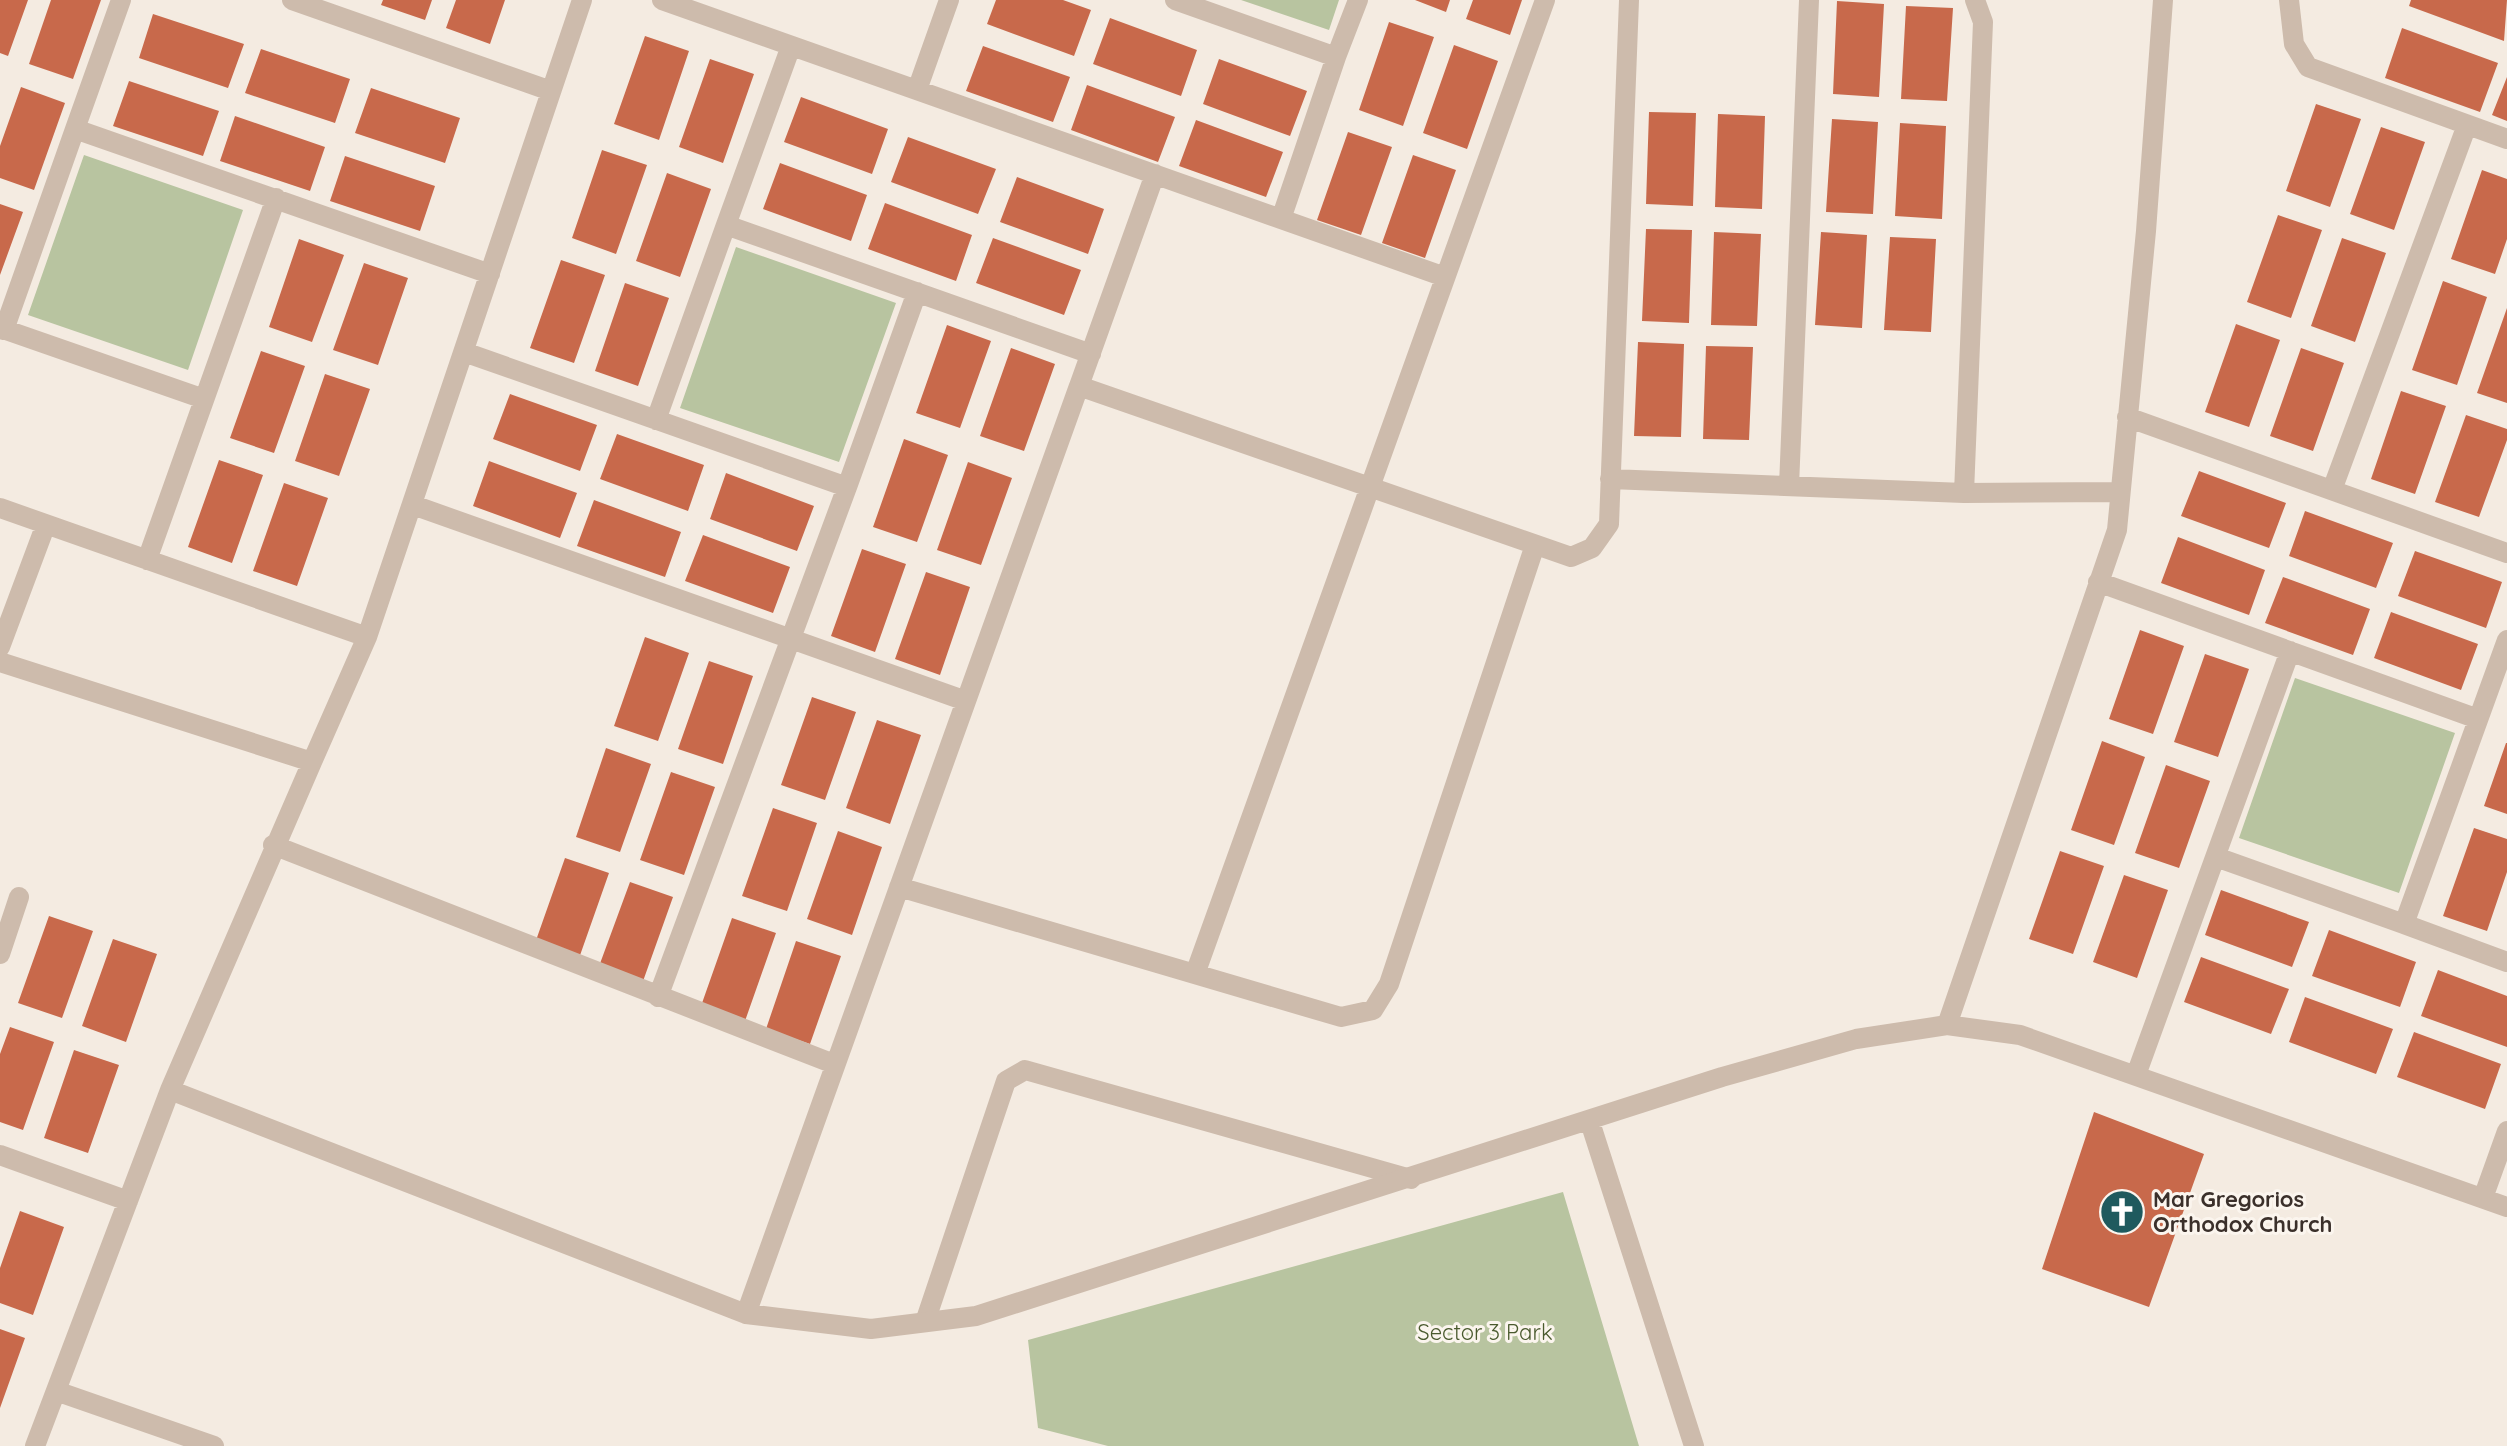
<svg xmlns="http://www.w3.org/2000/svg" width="2507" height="1446" viewBox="0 0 2507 1446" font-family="Quicksand,sans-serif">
  <rect width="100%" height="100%" fill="#f4ebe1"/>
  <path fill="#b8c4a0" d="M1241 0H1339L1329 30Z
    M84 155 243 210 188 370 28 315Z
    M736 247 896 303 839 462 680 408Z
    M2295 678 2455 733 2399 893 2239 838Z
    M1563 1192 1639 1446H1108L1038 1428 1028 1340Z"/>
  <path fill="#c8694b" d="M0 0H28L8 56 0 53Z
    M51 0H101L73 79 29 64Z
    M383 0H432L425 20 381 5Z
    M456 0H505L490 44 446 28Z
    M996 0H1063L1091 10 1074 56 987 24Z
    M1415 0H1450L1446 12Z
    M1473 0H1522L1510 35 1466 19Z
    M2411 0H2507L2504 41 2409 6Z
    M1837 1 1884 4 1879 97 1833 94Z
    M1906 6 1953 8 1947 101 1901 99Z
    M153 14 244 44 228 88 139 58Z
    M1110 18 1197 50 1181 96 1093 64Z
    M1389 22 1434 37 1403 126 1359 110Z
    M2402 28 2498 63 2480 112 2385 78Z
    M645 36 689 51 659 140 614 124Z
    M1454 45 1498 61 1467 149 1423 133Z
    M983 46 1070 77 1053 122 966 91Z
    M261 49 350 79 335 123 245 93Z
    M710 59 754 74 723 163 679 147Z
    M1219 59 1307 91 1290 136 1203 104Z
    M2507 77V121L2492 115Z
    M129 81 219 111 203 156 113 126Z
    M1087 85 1175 117 1158 162 1071 130Z
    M21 87 65 103 34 190 0 178V146Z
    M371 88 460 118 445 163 355 133Z
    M801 97 888 129 872 174 784 142Z
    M2316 104 2361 119 2330 207 2286 191Z
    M1649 112 1696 113 1693 206 1646 204Z
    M1718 114 1765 116 1762 209 1715 207Z
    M235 116 325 147 310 191 220 161Z
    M1832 119 1878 122 1873 214 1826 212Z
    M1196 120 1283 152 1266 197 1179 166Z
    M1900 123 1946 126 1942 219 1895 216Z
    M2381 127 2425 142 2394 230 2350 214Z
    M1348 132 1392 147 1361 235 1317 220Z
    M908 137 996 169 978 214 891 182Z
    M602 150 647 165 616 254 572 238Z
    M1413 155 1456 170 1425 258 1382 243Z
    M345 156 435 186 420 231 330 201Z
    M780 163 867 195 851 241 763 209Z
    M2482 170 2507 179V239L2495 274 2451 259Z
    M667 173 711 189 680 277 636 261Z
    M1017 177 1104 209 1088 254 1000 222Z
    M885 203 972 235 956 281 868 249Z
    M0 204 23 212 0 275Z
    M2278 215 2322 230 2291 318 2247 302Z
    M1646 229 1692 230 1689 323 1642 321Z
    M1714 232 1761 234 1757 326 1711 325Z
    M1821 232 1867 235 1862 328 1815 325Z
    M1890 237 1936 239 1931 332 1884 330Z
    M993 238 1081 270 1064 315 976 283Z
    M2342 238 2386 253 2355 342 2311 326Z
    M299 239 344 255 312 342 269 327Z
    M561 260 605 275 574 363 530 348Z
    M364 263 408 278 378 365 333 350Z
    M2443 281 2487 297 2457 385 2412 370Z
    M625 283 669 298 638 386 595 371Z
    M2507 308V403L2477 393Z
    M2236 324 2280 340 2249 427 2205 412Z
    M947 325 991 341 960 428 916 413Z
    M1638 342 1684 344 1681 437 1634 436Z
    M1706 346 1753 347 1749 440 1703 439Z
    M1011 348 1055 364 1024 451 980 436Z
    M2301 348 2344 363 2313 451 2270 436Z
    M261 351 305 366 274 453 230 438Z
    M325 374 370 389 339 476 295 461Z
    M2401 391 2446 406 2415 494 2371 479Z
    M510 394 597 425 580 471 493 439Z
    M2466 415 2507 429V440L2479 517 2435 502Z
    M617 434 704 465 688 511 600 479Z
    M904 439 948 455 917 542 873 527Z
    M219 460 263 475 232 563 188 547Z
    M489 461 577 493 560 538 473 506Z
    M968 462 1012 478 981 565 937 550Z
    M2199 471 2286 503 2269 548 2181 516Z
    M726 473 814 506 797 551 710 519Z
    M284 483 328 498 297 586 253 571Z
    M594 500 681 532 665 577 577 546Z
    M2305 511 2393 543 2376 588 2289 556Z
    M703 535 790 567 773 613 685 581Z
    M2178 537 2265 570 2249 615 2161 583Z
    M862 549 906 564 875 652 831 636Z
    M2415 551 2502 582 2486 628 2398 596Z
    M926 572 970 587 940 675 895 659Z
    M2283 577 2370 609 2353 655 2265 623Z
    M2391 612 2478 644 2461 690 2374 658Z
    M2140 630 2184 646 2153 734 2109 719Z
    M645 637 689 653 658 741 614 726Z
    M2205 654 2249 669 2218 757 2174 742Z
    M709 661 753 676 723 764 678 749Z
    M812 697 856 712 825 800 781 785Z
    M877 720 921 735 890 824 846 808Z
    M2102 741 2145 757 2114 845 2071 830Z
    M2506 743H2507V814L2484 806Z
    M606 748 651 764 620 852 576 837Z
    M2166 765 2210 781 2179 868 2135 853Z
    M671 772 715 787 684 875 640 860Z
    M773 808 817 823 787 911 742 896Z
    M2474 828 2507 839V872L2487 931 2443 916Z
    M838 831 882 847 852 935 807 919Z
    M2060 851 2104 866 2073 954 2029 939Z
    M565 858 609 873 578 961 534 946Z
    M2124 875 2168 890 2137 978 2093 962Z
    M630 882 673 897 642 984 598 969Z
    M2221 890 2309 922 2292 967 2205 935Z
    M49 916 93 931 62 1018 18 1003Z
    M732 918 776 933 745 1021 701 1006Z
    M2329 930 2416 962 2400 1007 2312 976Z
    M113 939 157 954 126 1042 82 1026Z
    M796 941 841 956 810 1044 766 1029Z
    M2201 957 2289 989 2271 1034 2184 1002Z
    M2438 970 2507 996V1047L2421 1016Z
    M2305 997 2393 1029 2376 1074 2289 1042Z
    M10 1027 54 1042 23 1130 0 1122V1054Z
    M2414 1032 2501 1064 2485 1109 2397 1077Z
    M74 1050 119 1065 88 1153 44 1138Z
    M2094 1112 2204 1154 2149 1307 2042 1269Z
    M20 1211 64 1227 33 1315 0 1303V1268Z
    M0 1329 25 1338 0 1408Z"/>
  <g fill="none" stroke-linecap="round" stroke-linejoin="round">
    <path stroke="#cdbbac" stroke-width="20" d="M925 1322 1006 1081 1025 1070 1411 1179"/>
    <path stroke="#cdbbac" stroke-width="20" d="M121 0 75 129 490 274
      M292 0 551 91
      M662 0 1445 277
      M1175 0 1336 57 1281 219
      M2289 0 2294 44 2308 67 2507 139
      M791 46 726 225 1091 354
      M1336 57 1358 0
      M917 90 949 0
      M1155 174 1079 386 1571 557 1592 548 1609 524 1629 0
      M0 328 204 399
      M4 330 75 129
      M464 352 847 487 658 997
      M2127 417 2507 553
      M656 420 726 225
      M1610 479 1964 493 2120 492
      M1789 486 1809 0
      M847 487 917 292
      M2332 490 2467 125
      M1964 493 1983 22 1975 0
      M413 505 966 701 746 1314
      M0 508 367 637
      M147 560 276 198
      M2098 582 2478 719
      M2507 640 2404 924 2507 962
      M0 647 46 524
      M0 662 312 762 170 1090 35 1446
      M966 701 1079 386
      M312 762 367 637 582 0
      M273 845 834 1064
      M2216 857 2404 924
      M899 887 1341 1017 1373 1010 1389 984 1535 545
      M0 954 19 897
      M1195 974 1545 0
      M1947 1025 2117 530 2146 231 2163 0
      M2136 1075 2290 651
      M170 1090 746 1314 871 1329 976 1316 1722 1077 1856 1039 1947 1025 2020 1035 2507 1207
      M1590 1122 1694 1446
      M0 1155 128 1201
      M2483 1198 2507 1131
      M56 1391 214 1446"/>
  </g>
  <defs>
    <g id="church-disc" transform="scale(2.3)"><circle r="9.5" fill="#1f5a5e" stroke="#fbf5ee"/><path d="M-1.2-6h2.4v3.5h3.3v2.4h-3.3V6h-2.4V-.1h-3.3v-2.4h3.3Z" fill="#fff"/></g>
  </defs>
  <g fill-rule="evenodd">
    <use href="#church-disc" x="2122" y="1212"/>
  </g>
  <g text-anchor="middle" stroke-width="6" stroke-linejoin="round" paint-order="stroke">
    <g font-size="22" font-weight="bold" fill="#3b302b" stroke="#fbf5ee" text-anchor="start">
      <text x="2153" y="1207">Mar Gregorios<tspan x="2153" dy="25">Orthodox Church</tspan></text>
    </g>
    <g font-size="22" fill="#4a5a2e" stroke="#fbf5ee">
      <text x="1485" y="1340">Sector 3 Park</text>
    </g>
  </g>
</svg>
